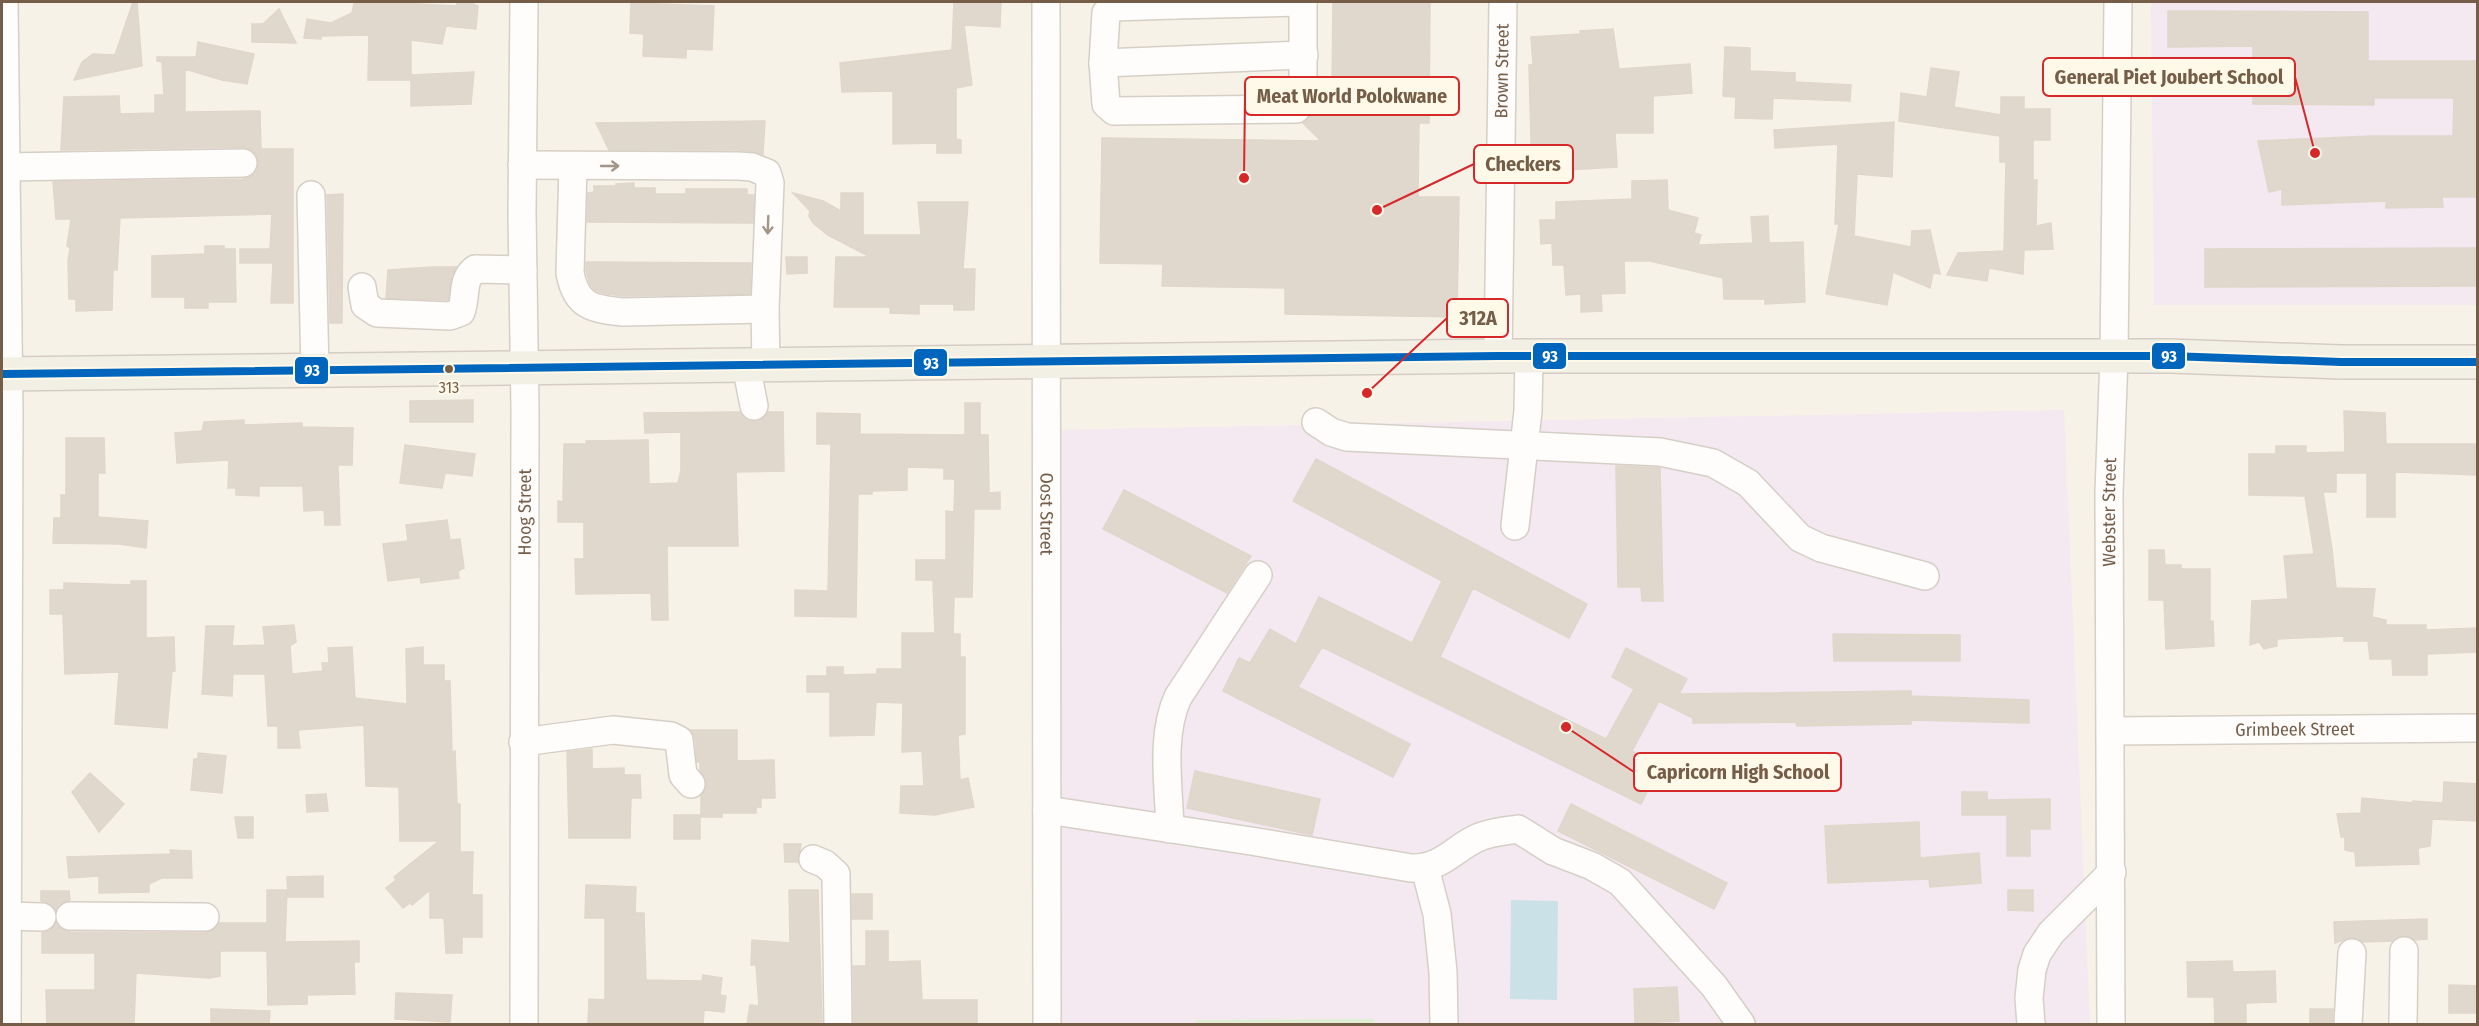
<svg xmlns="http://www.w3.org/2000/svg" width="2479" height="1026" viewBox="0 0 2479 1026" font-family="'Fira Sans Condensed',sans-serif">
  <rect width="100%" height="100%" fill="#f7f2e8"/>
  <path fill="#f4e8f1" d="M2151 2H2477V305H2154Z
    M2064 410 2090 1024H1057L1051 430Z"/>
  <path fill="#e0eed3" d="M1374 1019V1024H1196V1020Z"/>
  <path fill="#cae2e7" d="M1511 900 1558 901 1557 1000 1510 999Z"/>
  <path fill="#e1d8cd" stroke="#e0d6ca" stroke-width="1.5" d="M133 2H137L142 66 74 80 82 62 93 54 115 55Z
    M379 2 457 6V2H468L478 6 476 29 446 26 442 44 411 40V75L474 72 471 104 411 106V80H368L369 35 321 36V39L304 38 307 19 331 23 352 13 354 3H379Z
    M954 2H1001L1000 27 964 25 972 85 956 88V139L961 140V153H937V143L893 144V91L842 92 840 63 952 50Z
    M1333 2H1430L1429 123H1419L1418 197H1459L1457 317 1285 314V288L1162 286 1163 264 1100 263 1102 138 1321 141 1303 123 1315 111 1319 101 1332 88Z
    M631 3 714 6 712 50 686 49V58L643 56 644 34 630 33Z
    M279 9 296 43 252 42V24H263Z
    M2168 11 2368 12V61H2478L2475 147H2478V197H2442L2443 207 2386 208V201L2282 205V189L2269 192 2258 141 2372 136H2453L2454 98H2374V105L2253 104V46L2168 47Z
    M1613 29 1619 69 1690 64 1692 93 1653 96V133H1615L1617 167 1566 170V174L1532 176 1529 65H1533L1531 37 1580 34V31Z
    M198 42 254 54 247 84 222 80 185 69V112L260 111 261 149H293V303H271L273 263H240V249H270L272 214 120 218 117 270H113L112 310 76 311V299H69L68 261 70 248 67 246 71 219H56L53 182 243 179 252 176 257 170 259 162 256 154 250 149 243 147 61 150 64 97 119 96 120 114 155 113V95H164L162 62 157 61V57H196Z
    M1725 47 1750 48V71L1795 73V82L1851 85 1850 101 1773 98 1772 119 1735 118 1736 97 1723 96Z
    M1931 68 1959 72 1954 107 2001 115V97H2024V109H2050V140H2033V180H2037L2036 226 2051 223 2053 249 2024 250 2023 274 1989 268 1987 281 1947 275 1958 253 2004 251 2006 162H2000V136L1899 121 1901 93 1927 97Z
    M765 121 763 154 739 150H609L596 123Z
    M1894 122 1892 177 1857 174 1854 236 1911 247 1912 231 1930 230 1940 274 1933 273 1930 288 1893 272 1887 305 1826 294 1839 224H1835L1838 144 1775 148 1774 130Z
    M1667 180 1668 210 1698 218 1694 233 1701 235 1698 245 1753 243 1751 217 1768 216 1769 243 1803 242 1805 302 1765 304V299H1724L1723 278 1650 261H1624L1625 293 1601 294 1602 311 1581 312V294L1566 295 1564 265H1553L1552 243 1541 244 1540 220H1556V202L1632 199V181Z
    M634 183V188H655V194H686V189H747V195H754L753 223 587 222 588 193 594 192V186H616V184Z
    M793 193 823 201 841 211V193H863V235H921L918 202H968L963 269H975L974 310H954V304H919V314L890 313V307H834L836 257H870L828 235 813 223 809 216 810 211Z
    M343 194 342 323H330L327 195Z
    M205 246H224V249H235L236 302H208V308H185V297H152V256L205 254Z
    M2478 248V286L2205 287V249Z
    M786 257H807V273L787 274Z
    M586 262 751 263 750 294 624 296 606 294 595 290 590 285 586 271Z
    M432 267H456L451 280 448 300 386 298 388 270Z
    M473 400V422H410V401Z
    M965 403H980V435H988L989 493 1000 492V509H974L972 597H954L953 634H960V657H965V734L958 735 960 780 968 778 974 807 935 815 900 813 901 786H924L922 751 902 752 903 703 876 702 874 735 830 736V692H807V676H827V667H843V675L877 674V669H902V633H935L933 580H916V560H946V511L954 512 955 479H944V468L907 467V490L872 491V494H858L856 617 795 616V590L828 591 831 444H817V413L860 414V434L965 435Z
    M2344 411 2385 413 2386 444H2478V475L2395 472V517H2367V473H2336V492H2323L2332 549 2336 588 2375 589 2372 617 2386 620V625H2426V630L2478 628V652L2427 654V675H2393L2392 659H2370L2368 641H2344V636L2277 639V646L2264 649 2259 642 2250 645 2252 601 2288 599 2284 556 2314 554 2305 496 2249 495V454H2276V446H2306V453L2345 452Z
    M740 412 748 421 756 422 764 418 768 412H783L784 471 736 472 738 546H667L668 620H652L651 593 576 594 575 559H584V522H558V501L563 502 564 444H587L586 441 648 440 649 484 678 483 681 470V432L645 433 644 413Z
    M244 420V425L302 423V427L353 428 352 465H338L340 525H325L324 510 304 511 303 486H259V496L236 495V488H228L229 460 177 463 175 433 202 431 204 422Z
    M66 438H104L105 473H98V517L148 521 146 548 120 544 53 543 54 518H61V495H66Z
    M405 445 475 454 472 476 445 473 442 488 400 483Z
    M1316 459 1587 604 1569 638 1473 588 1440 657 1606 739 1634 689 1612 677 1626 648 1687 679 1679 694 1911 691V696L2029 700V723L1911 720V724L1797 726 1796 722 1693 723V718L1659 701 1632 751 1660 766 1641 804 1322 647 1298 687 1410 744 1393 777 1223 691 1239 658 1250 663 1270 629 1296 644 1319 597 1412 643 1442 581 1293 501Z
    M1616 466 1660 468 1663 601H1642L1641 587H1618Z
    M1124 490 1251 556 1227 593 1103 529Z
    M447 520 450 540 460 539 464 568 458 571 459 578 421 583 420 577 388 581 383 544 408 541 406 525Z
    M2149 550H2164L2165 565H2181V569H2210V622L2213 621 2214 646 2166 649 2164 600H2149Z
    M131 581H146V638L174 637 175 671H172L167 728 115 724 119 672 65 674 63 614H50V590H64V583L131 585Z
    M294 625 296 642 290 646 292 674 323 671 322 663H329L328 648 352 647 355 698 407 704 406 649 423 647V665H444V681H450L452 752 455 751 457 804H460V852H473L472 895H482V937H462V953H446L444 918H430V890L412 905 410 903 403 908 386 888 396 880 394 877 439 841H400L399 787 366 786 364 725 298 730 300 748H278V726H268L265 674H233L232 696 202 694 206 626H234L232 646 265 645 263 627Z
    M1833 634 1960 635V661H1834Z
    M691 730H737V761L774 760 775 798H761V807H756V813H722V817H701V796L706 789V781L700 771V762H697L695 738Z
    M592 749V769L624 768V775H640L641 798H631L630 838H569L567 752Z
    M198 753 226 756 222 793 191 790 194 759H198Z
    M1195 771 1320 799 1312 835 1187 808Z
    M90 773 124 804 99 832 72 792Z
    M2444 782 2478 784V821L2432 819 2430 846 2418 848 2419 864 2356 866 2355 852 2345 850V837H2341L2337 814 2361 813 2362 798 2413 803V801L2443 803Z
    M1962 792H1987V800L2050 799V829H2030V856H2007V815H1962Z
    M326 794 328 811 307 812 306 795Z
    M1571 804 1727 883 1714 909 1558 831Z
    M674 815H700V839H674Z
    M235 817H253V838H238Z
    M1919 822 1920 858 1979 853 1981 883 1930 887 1929 879 1828 883 1825 826Z
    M784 844H801L798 862H785Z
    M170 850 191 851 192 878H162L149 884V892L99 893V876L69 878 67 857 171 854Z
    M323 876V897H288L287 877Z
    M586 885 636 887 635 913H644L646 980 702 981 703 975 722 978 720 995 726 996 724 1012 704 1010 703 1024H588L589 999 605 1000V918H585Z
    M267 890H287L285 942 359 941V962H354L355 994 307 995V1004L268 1005 267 951H220V976L209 978 136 973 134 1024H47L46 990H95V953H42V933L50 931 56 923 62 929 70 932 205 933 213 930 219 923H267Z
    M789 890H818L822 1022 747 1024 750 1005 759 1006 756 965H751L752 940 790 943Z
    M2008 890H2033V911L2008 910Z
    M41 891H69L70 900 62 903 56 910 50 903 41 901Z
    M852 894H872V919H852Z
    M2427 919V939L2415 940 2404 935 2393 941 2363 942 2352 937 2335 943 2334 922Z
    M866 931H888V962L920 961 922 1000H977V1024H854L853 966H866Z
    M2232 961 2233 972 2275 971 2276 1002 2246 1003V1024H2215L2214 997H2188L2187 962Z
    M2449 985 2478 986V1013H2449Z
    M1677 987 1679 1021 1635 1023 1634 989Z
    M396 993 452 995 450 1022 395 1019Z
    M211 1009 270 1011 269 1024H211Z
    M2310 1009H2333L2332 1024H2310Z"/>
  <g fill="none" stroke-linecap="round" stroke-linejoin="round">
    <g stroke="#d5cfc6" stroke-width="30">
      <g id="minor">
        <path d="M4 2 9 413 7 1024"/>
        <path id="s1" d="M1046 2 1047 1024"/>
        <path d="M1174 2 1175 5 1113 7 1106 13 1103 63 1106 104 1114 111 1296 109 1303 101V2"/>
        <path d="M1175 5 1303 2"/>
        <path d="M1103 63 1304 55"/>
        <path d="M522 165 738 166 752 167 767 173 770 183 765 309 766 365"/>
        <path d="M573 166 570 273C576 306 592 309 623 312L765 309"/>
        <path d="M5 167 243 163"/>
        <path d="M311 195 315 372"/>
        <path d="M362 287 365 305 377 313 450 316 461 312C467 296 461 280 475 269L523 270"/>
        <path id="s2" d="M1498 356 1503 2"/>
        <path d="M746 365 754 406"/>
        <path d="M1316 422 1331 432 1347 437 1660 452 1713 463 1748 483 1800 538 1821 548 1925 576"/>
        <path d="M1515 526 1528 411 1529 357"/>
        <path id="s3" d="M2112 731 2478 728"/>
        <path d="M523 742 613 730 671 736 679 740 683 775 691 784"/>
        <path d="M1047 810 1251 841 1411 868C1441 869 1452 850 1477 838 1490 832 1505 831 1518 829L1553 851 1592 866 1620 882 1714 986 1741 1024"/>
        <path d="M1170 829C1169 787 1160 736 1178 697L1258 575"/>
        <path d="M813 859 825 864 836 874 838 1024"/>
        <path d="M1425 868 1437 914 1443 972 1444 1024"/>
        <path d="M6 916 42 917"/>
        <path d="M70 916 205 917"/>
        <path id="s4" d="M524 1024 525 408 522 213 524 2"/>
        <path d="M2031 1024 2029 998 2032 970 2037 954 2051 933 2112 872"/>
        <path id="s5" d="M2111 1024 2109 492 2114 357 2118 2"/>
        <path d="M2348 1024 2352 953"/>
        <path d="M2403 1024 2404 951"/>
      </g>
    </g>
    <g stroke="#d5cdc5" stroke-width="36">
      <path id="major" d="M2 374 1498 356H2170L2341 362H2478"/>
    </g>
    <use href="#minor" stroke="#fefdfc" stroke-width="27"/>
    <use href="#major" stroke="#f2efe4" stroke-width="33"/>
    <g stroke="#fff9e9" stroke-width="12">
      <path id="bus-1" d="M2 374 1498 356H2170L2341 362H2478"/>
    </g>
    <use href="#bus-1" stroke="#0065bd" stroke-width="8"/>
  </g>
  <defs><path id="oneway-shaft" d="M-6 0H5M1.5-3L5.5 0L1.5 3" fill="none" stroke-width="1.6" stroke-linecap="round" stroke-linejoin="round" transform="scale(1.5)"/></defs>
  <g stroke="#a59587">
    <use href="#oneway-shaft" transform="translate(610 166)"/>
    <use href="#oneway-shaft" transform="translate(768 225) rotate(92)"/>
  </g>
  <circle fill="#755d48" stroke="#fff9e9" stroke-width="2" cx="449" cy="369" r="5"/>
  <g text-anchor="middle" stroke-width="4.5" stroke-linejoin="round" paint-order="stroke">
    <g font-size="16" fill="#755d48" stroke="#fff9e9">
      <text x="449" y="393">313</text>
    </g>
    <g font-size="18" fill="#755d48" stroke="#fff9e9">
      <text dy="6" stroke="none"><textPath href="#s2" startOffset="285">Brown Street</textPath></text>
      <text dy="6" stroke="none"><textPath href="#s4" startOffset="512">Hoog Street</textPath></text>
      <text dy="6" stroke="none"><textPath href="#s1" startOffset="512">Oost Street</textPath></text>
      <text dy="6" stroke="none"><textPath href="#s5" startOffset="512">Webster Street</textPath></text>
      <text dy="6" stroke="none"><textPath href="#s3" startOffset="183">Grimbeek Street</textPath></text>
    </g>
  </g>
  <path fill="none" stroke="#d62828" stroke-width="2" d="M2315 153L2295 77M1244 178L1245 96M1377 210L1474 164M1367 393L1447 318M1566 727L1634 772"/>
  <g fill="#d62828" stroke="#fff9e9" stroke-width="2">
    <circle cx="2315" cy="153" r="6"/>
    <circle cx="1244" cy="178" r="6"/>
    <circle cx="1377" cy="210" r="6"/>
    <circle cx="1367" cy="393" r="6"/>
    <circle cx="1566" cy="727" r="6"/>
  </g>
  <g fill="#fff9e9" stroke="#d62828" stroke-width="2">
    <rect x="2043" y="58" width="252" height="38" rx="6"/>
    <rect x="1245" y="77" width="214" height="38" rx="6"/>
    <rect x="1474" y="145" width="99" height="38" rx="6"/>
    <rect x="1447" y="299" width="61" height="38" rx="6"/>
    <rect x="1634" y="753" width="207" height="38" rx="6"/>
  </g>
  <g font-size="20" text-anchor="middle" font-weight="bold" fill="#755d48">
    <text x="2169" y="84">General Piet Joubert School</text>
    <text x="1352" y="103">Meat World Polokwane</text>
    <text x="1523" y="171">Checkers</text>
    <text x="1478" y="325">312A</text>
    <text x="1738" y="779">Capricorn High School</text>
  </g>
  <g stroke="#fff9e9" stroke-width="2">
    <rect x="1532" y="342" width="35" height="28" rx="6" fill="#0065bd"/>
    <rect x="2151" y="342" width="35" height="28" rx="6" fill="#0065bd"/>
    <rect x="913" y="348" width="35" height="29" rx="6" fill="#0065bd"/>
    <rect x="294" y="356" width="35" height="29" rx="6" fill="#0065bd"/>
  </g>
  <g font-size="16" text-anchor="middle" font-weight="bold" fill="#fff">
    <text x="1550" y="362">93</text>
    <text x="2169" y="362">93</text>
    <text x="931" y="369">93</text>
    <text x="312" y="376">93</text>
  </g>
  <rect width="2479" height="1026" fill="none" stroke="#755d48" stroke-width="6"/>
</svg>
